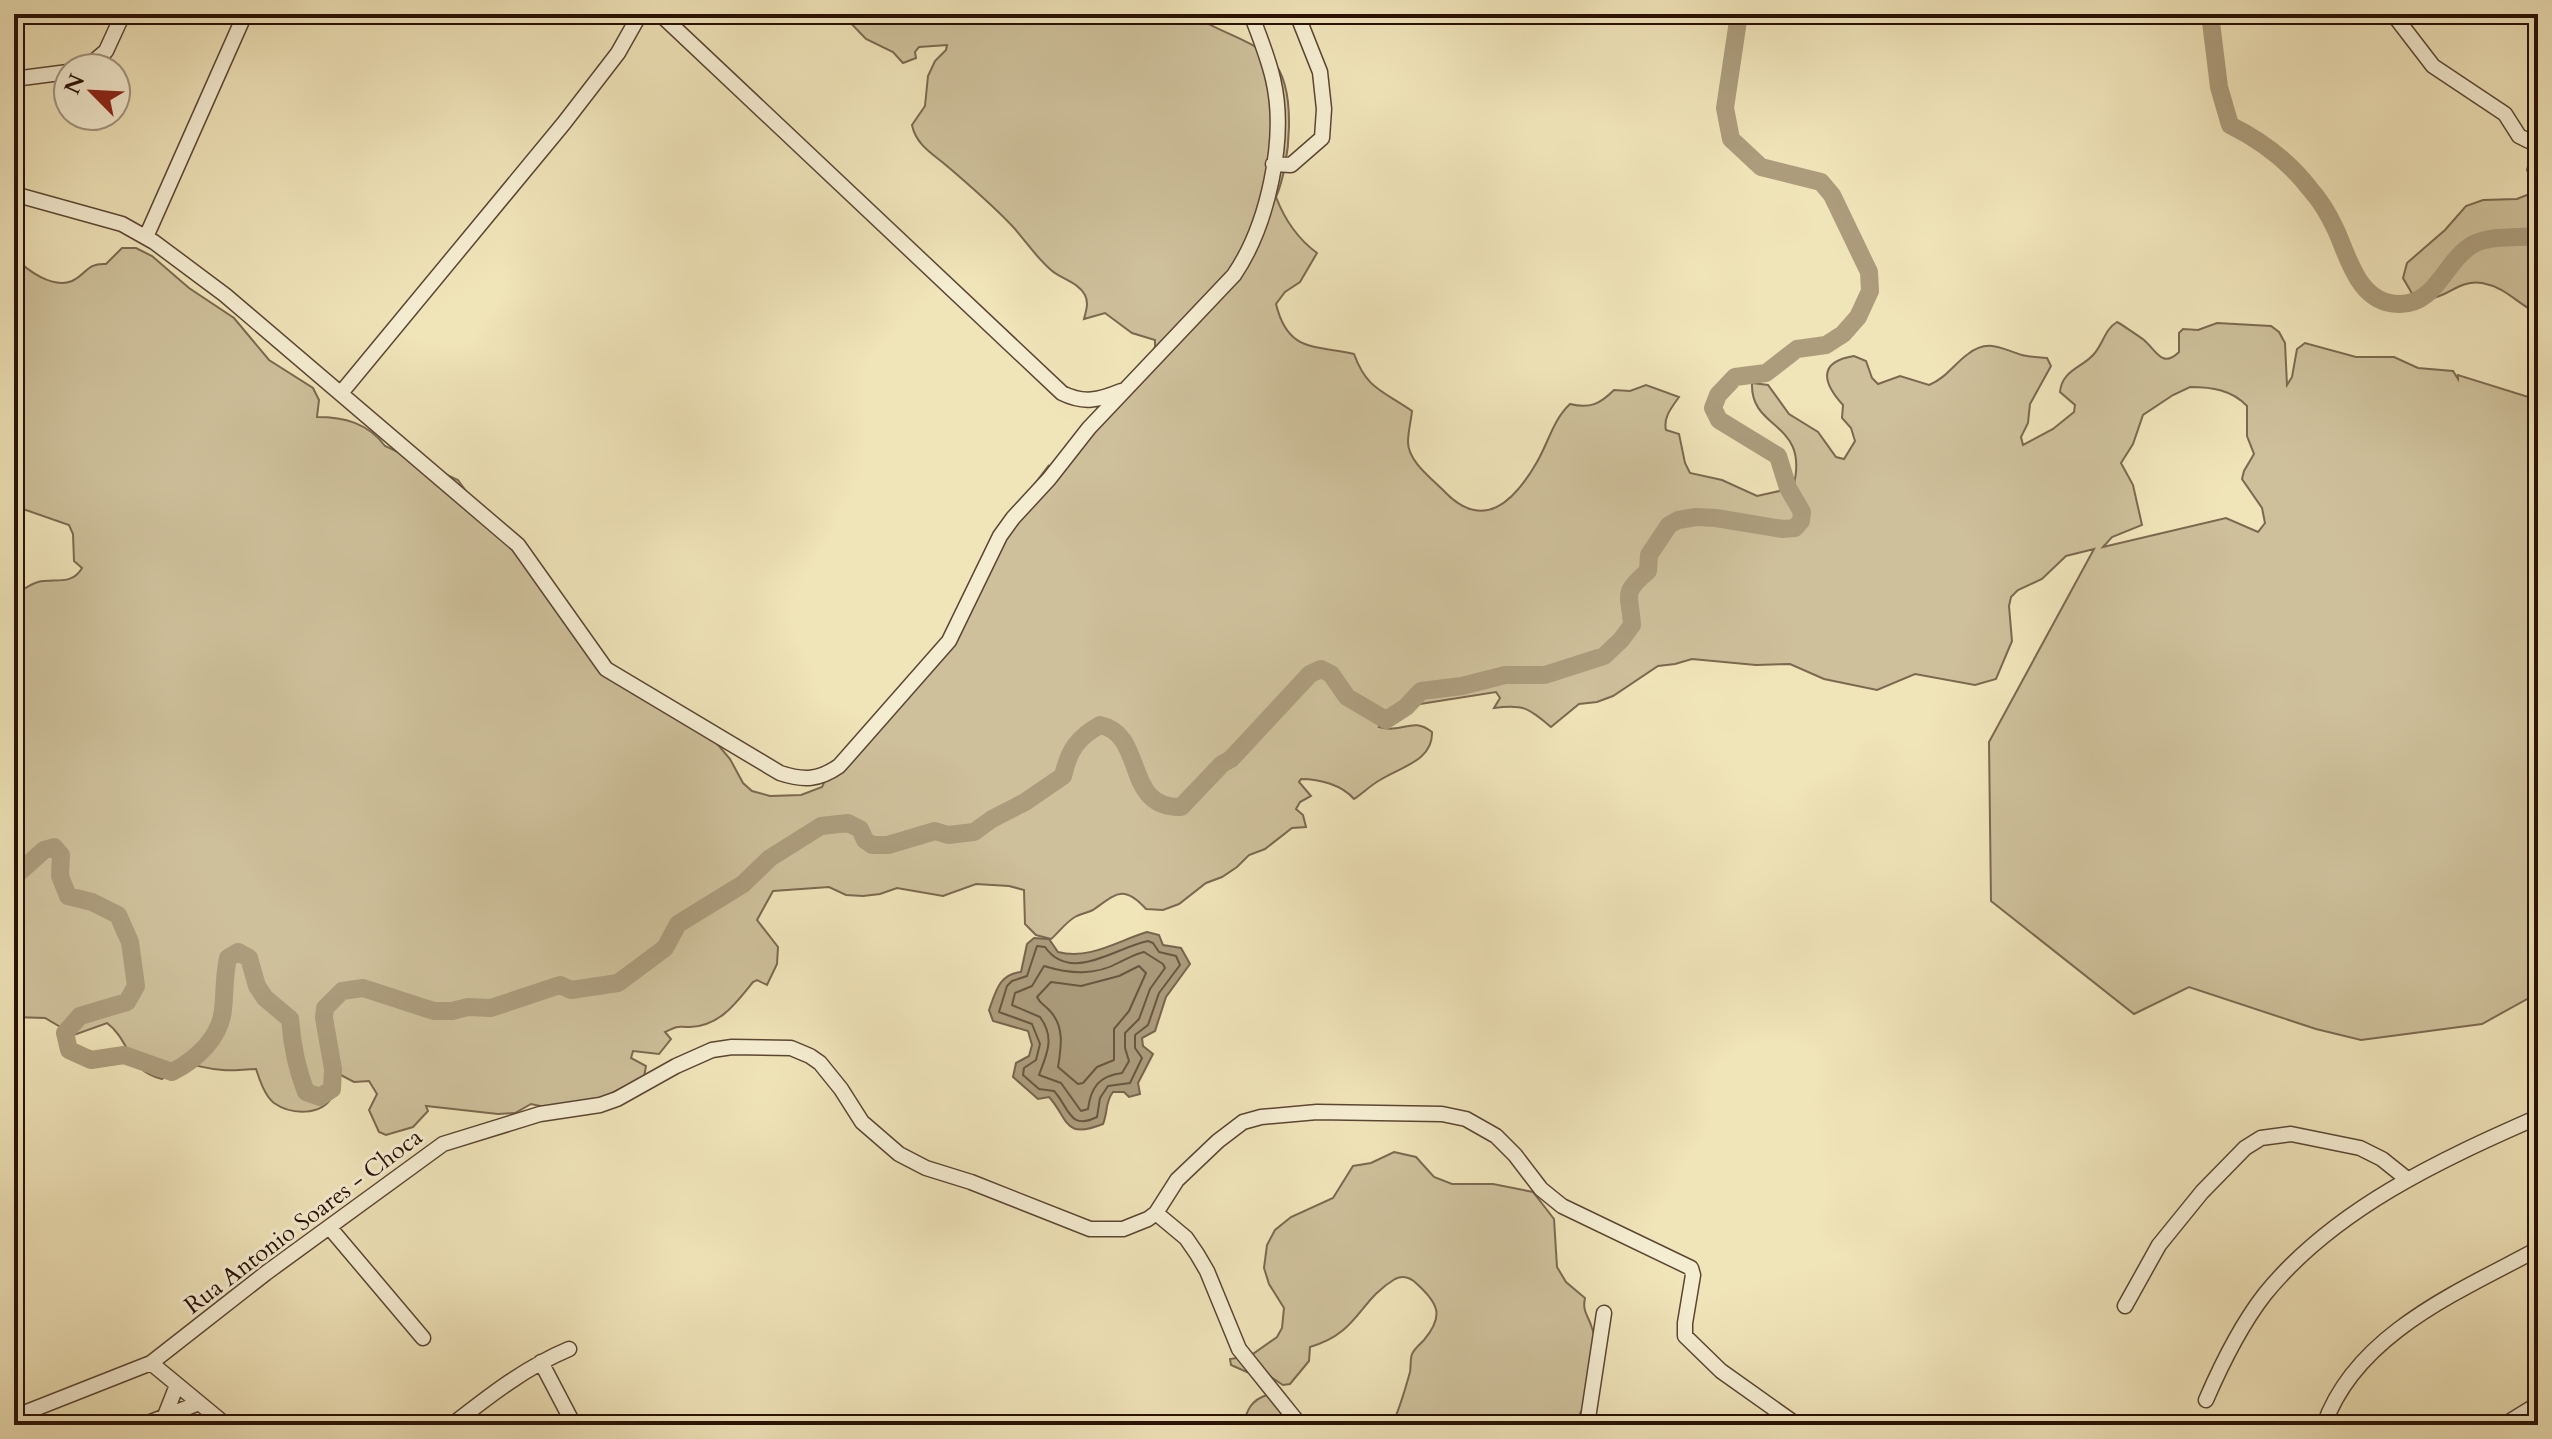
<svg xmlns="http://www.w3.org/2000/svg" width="2552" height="1439" viewBox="0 0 2552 1439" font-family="Cardo,serif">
  <rect width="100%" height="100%" fill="#f0e4b9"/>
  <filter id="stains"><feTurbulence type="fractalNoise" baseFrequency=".0025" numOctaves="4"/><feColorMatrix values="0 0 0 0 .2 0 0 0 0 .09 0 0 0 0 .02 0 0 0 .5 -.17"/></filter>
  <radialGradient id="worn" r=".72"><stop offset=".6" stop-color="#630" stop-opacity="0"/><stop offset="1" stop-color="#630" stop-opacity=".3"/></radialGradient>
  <path fill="#cec09b" stroke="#7c6850" stroke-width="2" fill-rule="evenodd" d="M842 14H1192C1216 32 1251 38 1272 60 1298 88 1290 165 1276 197 1284 218 1298 239 1317 253L1300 282 1285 292 1276 304C1288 353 1315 345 1354 354 1367 390 1384 391 1412 411 1411 421 1408 432 1408 442 1408 461 1431 478 1443 490 1483 533 1514 502 1537 462 1549 441 1553 420 1570 404 1590 409 1600 404 1614 390L1630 391 1646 385 1679 397C1672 407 1663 417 1666 430L1679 434 1685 463 1690 473 1722 480 1757 496 1793 488C1811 420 1750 432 1752 383L1768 385 1789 414 1818 432 1836 457 1844 459 1855 441 1851 428 1842 418 1843 405C1823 383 1817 362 1854 356L1866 361 1872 378 1878 384 1900 376 1929 385C1946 378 1954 364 1968 354 1988 338 2002 349 2022 355 2029 357 2039 357 2047 358L2051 366 2030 404 2028 423 2021 437 2023 445 2053 429 2074 412 2075 405 2060 392C2062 370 2082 368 2094 354 2103 344 2105 329 2117 322 2121 324 2140 337 2144 340 2156 350 2162 369 2179 352V333L2183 329 2198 330 2217 323 2271 326 2279 332 2285 343 2287 385 2292 377 2297 349 2305 343 2356 357H2394L2418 368 2453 371 2458 379V375L2538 400V993L2482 1024 2361 1040 2316 1029 2189 987 2134 1014 1991 901 1989 742 2094 549 2066 556 2042 579 2018 590 2011 597 2009 606 2012 641 1996 679 1975 685 1915 674 1877 690 1824 679 1790 664 1756 665 1692 659 1675 664 1658 666 1613 696 1597 702 1579 704 1551 727C1528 708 1524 704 1494 708L1500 698 1496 692 1420 704 1382 722 1379 727C1403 734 1412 716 1432 732 1433 761 1400 767 1380 780 1371 785 1363 793 1354 799 1342 785 1320 779 1301 779L1299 782 1311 796 1300 802 1296 809 1303 815 1306 827 1292 828 1265 849 1249 855 1237 867 1222 877 1206 883 1179 904 1163 910 1146 909C1123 884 1116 894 1093 910 1087 913 1080 914 1075 917 1066 922 1059 932 1051 939L1036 935 1025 924 1024 890 1009 886 976 884 943 896 897 888 880 894 863 896 846 895 829 887 773 891 757 920 778 947 777 964 767 985 757 980 753 982C736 1003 720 1026 690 1027 675 1027 680 1025 665 1032L671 1039 659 1054 633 1051 631 1058 646 1066 644 1077 594 1102 564 1111 531 1104 515 1113 498 1114 426 1106 428 1111 413 1127 386 1135 379 1132 369 1110 377 1094 369 1081 354 1082 337 1073C334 1080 336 1090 332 1097 321 1116 291 1115 274 1103 265 1096 260 1081 256 1069 245 1069 234 1071 223 1070 189 1068 196 1056 162 1079 127 1071 131 1041 107 1023L74 1035 45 1018 14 1017V595C22 591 30 584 38 582 54 578 72 586 82 568L74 561 73 534 69 525 23 509H14V257C27 270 52 289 72 281 87 274 86 263 106 264L122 248H136L152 256 189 288 234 318 269 360 313 388 319 400 317 417C344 417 368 423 385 446L458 480 476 505 545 579 596 663 709 734 730 759 743 783 752 791 770 796 801 795 822 787 829 772 951 640 1014 511 1049 465 1048 471 1148 359 1155 347V340L1132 333 1105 313 1084 319C1086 311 1089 303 1085 295 1078 282 1061 279 1051 270 1037 258 1027 243 1015 229 994 206 970 186 947 166 933 154 916 145 912 125L925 106 928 76 935 61 946 50 947 45 919 47 915 52 916 58 903 63 893 52 866 39ZM2190 387C2212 387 2232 390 2247 406V436L2254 454 2244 471 2242 479 2262 508 2265 523 2258 532 2226 518 2103 547 2112 537 2142 525 2133 485 2121 463 2133 444 2143 415 2173 395Z
    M2538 153V314C2518 304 2505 287 2482 283 2453 279 2447 305 2414 297L2403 278 2407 263 2445 230 2466 206 2483 200 2517 199 2537 191 2527 170 2531 155Z
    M1394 1152 1416 1157 1434 1177 1452 1184H1493L1533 1192 1554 1219 1557 1267 1566 1282 1585 1298C1582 1311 1588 1315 1592 1328 1602 1356 1591 1403 1572 1425H1392C1400 1408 1405 1390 1410 1372 1411 1367 1410 1359 1412 1354 1414 1349 1420 1344 1424 1340 1444 1316 1439 1304 1417 1284 1410 1277 1403 1275 1395 1279 1358 1301 1359 1333 1310 1347L1309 1361 1290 1384 1283 1385 1262 1371 1249 1373 1231 1365 1230 1359 1250 1356 1277 1337 1282 1328 1284 1308 1269 1284 1264 1268 1267 1245 1275 1230 1291 1217 1333 1198 1353 1166 1371 1163Z
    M1267 1395 1278 1400 1302 1425H1243C1247 1410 1251 1400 1267 1395Z"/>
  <path fill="#ac9c7c" stroke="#78644d" stroke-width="2" d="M1147 932 1159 935 1163 945 1181 948 1190 964 1166 997 1155 1031 1142 1038 1143 1046 1153 1054 1138 1083 1140 1094 1129 1097 1124 1092H1113C1105 1102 1108 1112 1103 1124 1063 1140 1069 1119 1049 1097L1038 1099 1013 1077 1016 1063 1029 1056 1032 1045 1028 1031 993 1021 989 1010C996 991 999 974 1021 972L1027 944 1034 938 1049 939 1058 952C1090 960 1117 941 1147 932Z"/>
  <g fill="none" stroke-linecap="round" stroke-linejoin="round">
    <path stroke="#6a5641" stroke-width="2" d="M1148 941 1153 943 1159 952 1176 956 1180 965 1159 993 1148 1025 1135 1035V1048L1142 1058 1130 1083 1108 1086 1100 1098 1097 1117C1069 1131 1069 1107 1054 1091L1039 1089 1023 1075 1024 1068 1036 1060 1040 1044 1032 1024 999 1012 1007 986 1012 981 1027 976 1037 946 1045 947C1071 984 1116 947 1148 941Z
      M1144 952 1163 964 1165 968 1150 989 1139 1019 1125 1033V1048L1129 1061 1122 1073C1099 1076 1091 1087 1088 1109L1081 1111 1061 1083 1039 1075C1046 1055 1056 1039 1040 1017L1012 1005 1015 993 1032 986 1044 966C1070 974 1095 976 1120 962 1129 958 1135 954 1144 952Z
      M1139 966 1146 973 1129 1011 1114 1029V1060L1097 1067 1083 1083 1078 1084 1058 1067C1061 1048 1065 1027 1050 1011 1045 1005 1040 1004 1037 997L1051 982 1081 986 1119 976Z"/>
    <path stroke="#ac9c7c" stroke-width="18" d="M2210 14 2219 87 2230 125C2262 141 2288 160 2310 189 2321 201 2329 215 2336 230 2349 259 2359 304 2399 304 2436 305 2444 262 2472 245 2489 235 2518 238 2538 236
      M14 877 44 850 54 847 61 855 60 876 68 896 92 902 118 915 130 942 136 986 127 1002 80 1016 65 1033 69 1050 91 1060 124 1055 172 1072C196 1060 221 1037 223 1009 225 992 224 976 228 958L238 952 249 958 257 986 265 998 290 1019C292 1045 296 1067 306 1092L320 1097 332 1089 333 1069 324 1018 325 1008 342 991 363 988 434 1011H452L468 1007 491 1008 560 985 571 990 618 983 665 948 678 924 743 884 770 858 821 826 848 823 860 829 865 840 872 845H888L935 831 948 835 974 832 992 819 1025 802 1063 776C1069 750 1077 738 1100 725 1147 735 1122 808 1181 807L1222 764 1231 759 1310 674 1321 669 1331 674 1347 697 1386 720 1406 707 1421 691 1462 686 1505 675H1545L1604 656 1621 640 1632 625C1630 593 1621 594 1648 571L1649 555 1669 525 1678 520 1696 517 1716 518 1783 529 1795 528 1801 521 1802 512 1788 488 1778 456 1719 420 1713 408 1718 395 1735 377 1766 373 1797 349 1826 345 1843 334 1858 317 1870 291 1869 272 1832 195 1821 182 1761 167 1731 139 1725 108 1739 14"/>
    <g stroke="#5b4633" stroke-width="17">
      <path id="minor" d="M660 14 1062 393C1084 404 1099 400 1121 391
        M2393 14 2433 66 2505 114 2519 136 2529 141 2538 139
        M86 68 106 51 123 14
        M14 79 68 72
        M1273 164 1291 165 1322 138 1324 109 1320 72 1297 14
        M14 194 122 224 154 242 225 295 518 545 606 669 780 773C804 781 819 780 839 766L949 641 1000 536 1013 518 1049 479 1089 428 1234 275C1268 225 1287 138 1273 79 1268 57 1259 35 1251 14
        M146 237 245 14
        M341 393 564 123 618 53 640 14
        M1156 1213 1186 1238 1197 1254 1207 1271 1239 1349 1300 1425
        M330 1228 423 1338
        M2125 1306 2159 1245 2202 1192 2245 1148 2261 1138 2291 1134 2360 1148 2382 1159 2407 1179
        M541 1362 574 1425
        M151 1363 226 1425
        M2206 1400C2222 1363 2240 1326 2265 1294 2334 1209 2440 1160 2538 1117
        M14 1417 151 1363 266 1273 443 1144 540 1114 600 1105 617 1099 676 1066 712 1050 732 1047 791 1048 810 1056 820 1063 841 1089 862 1122 899 1154 926 1168 971 1182 1090 1229H1123L1148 1219 1156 1213 1177 1180 1218 1141 1243 1122 1261 1117 1317 1112 1442 1114 1466 1119 1496 1136 1515 1155 1541 1189 1562 1206 1691 1268 1693 1275 1685 1323V1336L1721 1371 1797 1425
        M164 1418 177 1385
        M143 1425 199 1403
        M452 1425C489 1396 526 1367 569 1349
        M1587 1425 1604 1313
        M2324 1425C2356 1334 2458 1292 2538 1249
        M2504 1425 2538 1404"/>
    </g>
    <use href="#minor" stroke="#f5edd2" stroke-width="14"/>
  </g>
  <g text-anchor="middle" stroke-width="6" stroke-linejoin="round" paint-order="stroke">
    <g font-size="24" fill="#291106" stroke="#f5edd2">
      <text transform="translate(303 1221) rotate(-37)" y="8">Rua Antonio Soares - Choca</text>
    </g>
  </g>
  <rect width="2552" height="1439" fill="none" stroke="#f0e4b9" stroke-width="48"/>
  <rect x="16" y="16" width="2520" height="1407" fill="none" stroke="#291106" stroke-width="4"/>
  <rect x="24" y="24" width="2504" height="1391" fill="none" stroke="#291106" stroke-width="2"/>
  <g transform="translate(92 92) rotate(294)"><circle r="38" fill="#f5edd2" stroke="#a39580" stroke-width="2"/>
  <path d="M0-6L14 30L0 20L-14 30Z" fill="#8f2418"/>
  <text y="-12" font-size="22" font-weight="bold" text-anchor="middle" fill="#291106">N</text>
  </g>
  <rect width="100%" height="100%" filter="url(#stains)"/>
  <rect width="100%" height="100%" fill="url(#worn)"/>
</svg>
